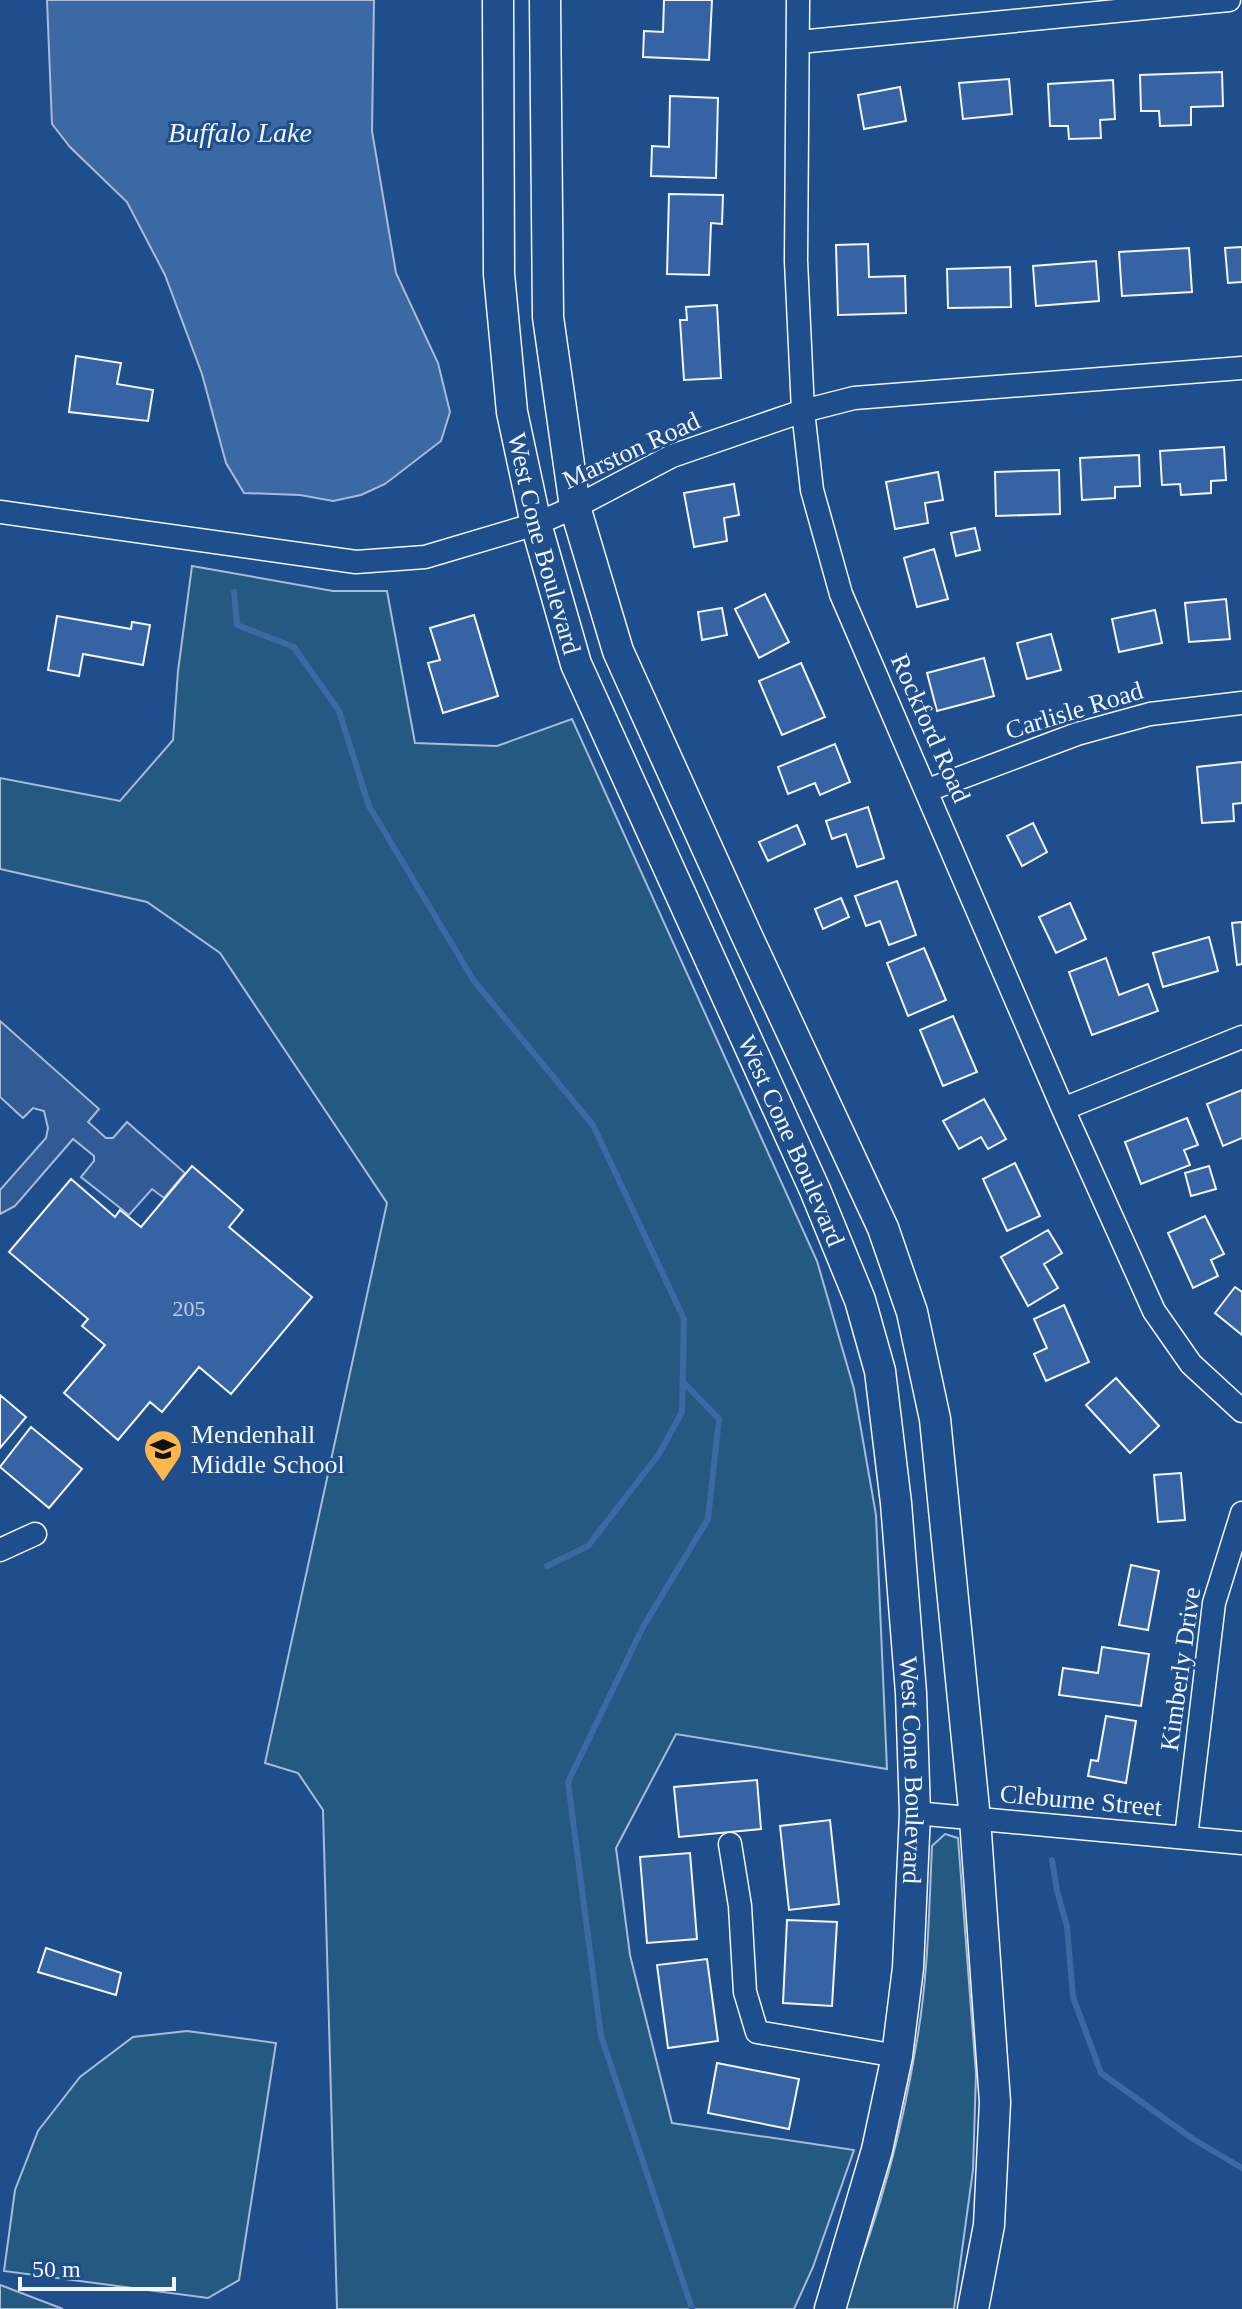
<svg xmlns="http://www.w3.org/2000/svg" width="1242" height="2309" viewBox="0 0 1242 2309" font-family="'Times New Roman',serif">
  <rect width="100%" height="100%" fill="#1f4e8c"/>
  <path fill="#245a82" stroke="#a8bbd7" stroke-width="2" d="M192 566 333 591H387L415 743 497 746 572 719 817 1261 854 1389 876 1515 887 1769 676 1734 616 1848 630 1955 672 2123 854 2150 813 2267 794 2309H337L323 1810 298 1773 265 1763 387 1203 220 953 147 902 0 869V778L120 801 173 740 178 671Z
    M945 1834 958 1838 976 2074 973 2170 954 2309H841C877 2226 901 2136 916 2046 928 1980 929 1913 932 1846Z
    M187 2031 276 2043 239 2280 208 2298 4 2271 15 2190 38 2131 80 2077 133 2037Z
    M0 2285 3 2286 63 2309H0Z"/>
  <path fill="#305b95" stroke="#a8bbd7" stroke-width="2" d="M0 1021 99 1109 88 1122 106 1138H113L127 1122 185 1173 164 1198 152 1189 129 1215 81 1177 94 1161V1156L73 1139 15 1206 0 1214V1190L46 1138 48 1128 44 1111 33 1108 23 1118 0 1097Z"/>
  <path fill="#3b69a3" stroke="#a8bbd7" stroke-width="2" d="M47 0H374L372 131 396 273 438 363 450 412 441 441 385 484 361 495 333 501 300 495 244 493 226 463 202 374 165 275 127 202 70 147 52 124Z"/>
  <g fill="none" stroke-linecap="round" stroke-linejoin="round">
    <path stroke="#3b69a3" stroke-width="6" d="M234 592 237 625 294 647 339 711 369 806 474 981 593 1125 684 1319 682 1412 659 1454 588 1546 547 1566
      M683 1382 719 1419 708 1519 643 1627 568 1782 601 2036 692 2309
      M1052 1860 1057 1891 1067 1926 1073 1997 1101 2073 1193 2139 1242 2168"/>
  </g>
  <path fill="#3563a3" stroke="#f2f6ff" stroke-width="2" d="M664 0H712L709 60 643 57 644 31 663 32Z
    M1222 72 1223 106 1191 107V125L1160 126 1159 111H1141L1140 75Z
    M1009 79 1012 114 963 119 959 83Z
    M1113 80 1115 119 1100 120 1101 138 1069 139 1068 126H1050L1048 84Z
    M900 87 906 121 864 129 858 95Z
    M670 96 718 98 716 178 651 176 652 146 669 147Z
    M669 194 723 195 722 224 711 223 709 275 667 274Z
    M868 244 869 277 905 276 906 313 838 315 836 245Z
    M1242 247V282L1228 283 1225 248Z
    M1189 248 1192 292 1122 296 1119 252Z
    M1096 261 1099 301 1036 306 1033 266Z
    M1010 267 1011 307 948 308 947 269Z
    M717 305 721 378 684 380 680 320H687L686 307Z
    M76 356 121 363 117 384 153 390 148 421 69 412Z
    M1224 447 1226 480 1211 481V493L1181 495 1180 484 1162 485 1160 451Z
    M1139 455 1140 486 1115 487V498L1082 500 1080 458Z
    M1059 470 1060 514 996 516 995 472Z
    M938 472 943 500 925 503 928 523 895 529 886 482Z
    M734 484 739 515 724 518 727 541 694 547 684 493Z
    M975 528 980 550 956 556 951 533Z
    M934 549 948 599 917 607 904 558Z
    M765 594 789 642 759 658 735 609Z
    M1226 599 1230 639 1189 642 1185 603Z
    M722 608 727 635 702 640 698 612Z
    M1155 610 1162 643 1119 652 1112 619Z
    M474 615 498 696 443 713 428 663 440 660 430 628Z
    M57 616 131 629 132 622 150 625 143 665 83 654 79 676 48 670Z
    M1051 634 1061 670 1027 679 1017 643Z
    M984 658 994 696 937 711 927 673Z
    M801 663 825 717 782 735 759 681Z
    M835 744 850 782 820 795 815 783 788 794 778 767Z
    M1242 762V803L1233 804 1234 821 1202 823 1197 767Z
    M868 807 884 858 857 867 846 834 832 839 826 821Z
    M1033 823 1047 852 1022 866 1007 836Z
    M797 825 805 844 768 861 759 842Z
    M897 881 916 935 889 945 880 921 866 926 855 896Z
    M841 898 849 917 823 929 815 909Z
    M1070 903 1086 939 1056 953 1039 917Z
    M1242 922V964L1237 965 1232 923Z
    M1209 937 1218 971 1163 987 1153 953Z
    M924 948 946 1000 908 1016 887 963Z
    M1106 958 1119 995 1148 984 1158 1011 1092 1035 1069 972Z
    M953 1016 977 1072 943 1086 920 1030Z
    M1242 1090V1138L1223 1146 1207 1104Z
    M984 1099 1006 1139 988 1149 981 1137 959 1149 943 1121Z
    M1187 1118 1198 1145 1184 1150 1190 1165 1141 1184 1125 1142Z
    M1015 1163 1040 1216 1007 1231 983 1179Z
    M192 1166 243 1210 229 1227 312 1297 231 1394 199 1367 162 1412 150 1402 118 1440 64 1393 105 1345 82 1326 88 1319 9 1252 71 1179 115 1217 120 1210 141 1227Z
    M1209 1166 1216 1189 1191 1196 1185 1173Z
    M1205 1216 1224 1254 1211 1260 1218 1276 1193 1288 1168 1233Z
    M1048 1230 1062 1253 1044 1264 1058 1288 1028 1306 1001 1257Z
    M1235 1287 1242 1292V1335L1215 1313Z
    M1064 1305 1089 1362 1046 1381 1034 1354 1047 1348 1034 1319Z
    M1116 1378 1159 1426 1130 1453 1086 1405Z
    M0 1395 26 1417 0 1448Z
    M31 1427 82 1469 49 1508 0 1467Z
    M1181 1473 1185 1520 1158 1522 1154 1475Z
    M1131 1565 1159 1571 1148 1630 1119 1625Z
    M1102 1647 1149 1654 1141 1706 1059 1695 1063 1668 1098 1673Z
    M1106 1716 1136 1721 1126 1783 1088 1776 1091 1760 1098 1761Z
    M757 1780 761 1829 679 1837 674 1787Z
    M830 1820 839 1904 789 1910 780 1826Z
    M690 1853 697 1939 647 1943 640 1857Z
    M787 1920 837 1922 832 2006 783 2003Z
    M46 1948 121 1973 116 1995 38 1972Z
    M707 1959 718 2041 668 2048 657 1965Z
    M717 2063 799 2079 789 2129 708 2113Z"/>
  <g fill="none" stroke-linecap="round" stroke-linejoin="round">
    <g stroke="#f2f6ff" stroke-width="25">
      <path id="minor" d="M798 0 796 261 803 411 812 490 841 594 1063 1109 1154 1311 1191 1364 1242 1411
        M799 42 1229 0
        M0 512 356 562 425 557 536 524 575 507 672 456 803 411 854 398 1242 368
        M928 790 1077 734 1150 714 1242 703
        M1063 1109 1242 1037
        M0 1550 35 1534
        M915 1813 1242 1843
        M1186 1837 1214 1603 1242 1513
        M730 1844 740 1906 745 1992 757 2032 897 2056"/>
    </g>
    <g stroke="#f2f6ff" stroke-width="33">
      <g id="major">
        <path id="s1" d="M498 0 499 274 512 412 536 524 576 664 815 1190 860 1300 880 1371 896 1503 911 1693 915 1813 908 1968 897 2056 877 2150 830 2309"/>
        <path d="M545 0 548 317 575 507 618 651 746 934 883 1228 912 1312 935 1419 975 1819 995 2102 989 2225 973 2309"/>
      </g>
    </g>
    <use href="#minor" stroke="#1f4e8c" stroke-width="22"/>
    <use href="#major" stroke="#1f4e8c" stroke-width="30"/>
  </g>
  <defs>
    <g id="school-pin" transform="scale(2)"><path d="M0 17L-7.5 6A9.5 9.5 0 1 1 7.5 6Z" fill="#ffb74d" stroke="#1f4e8c"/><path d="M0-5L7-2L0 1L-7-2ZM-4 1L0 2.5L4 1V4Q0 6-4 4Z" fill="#111"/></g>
  </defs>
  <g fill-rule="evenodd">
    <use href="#school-pin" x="163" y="1449"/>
  </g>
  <g text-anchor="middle" stroke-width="6" stroke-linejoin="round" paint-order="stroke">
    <g font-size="22" fill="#c3d1e8">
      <text x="189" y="1316">205</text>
    </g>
    <g font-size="26" fill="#f2f6ff" stroke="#1f4e8c">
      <text transform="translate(631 450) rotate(-25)" y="9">Marston Road</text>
      <text dy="9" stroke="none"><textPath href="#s1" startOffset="548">West Cone Boulevard</textPath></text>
      <text transform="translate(1074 710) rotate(-17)" y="9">Carlisle Road</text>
      <text transform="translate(931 728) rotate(66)" y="9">Rockford Road</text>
      <text dy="9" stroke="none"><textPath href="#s1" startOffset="1196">West Cone Boulevard</textPath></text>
      <text transform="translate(1180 1669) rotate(-82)" y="9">Kimberly Drive</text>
      <text dy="9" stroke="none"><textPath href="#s1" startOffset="1844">West Cone Boulevard</textPath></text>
      <text transform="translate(1081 1800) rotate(5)" y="9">Cleburne Street</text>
    </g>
    <g font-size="26" fill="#f2f6ff" stroke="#1f4e8c" text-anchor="start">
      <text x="191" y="1443">Mendenhall<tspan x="191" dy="30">Middle School</tspan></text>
    </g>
    <g font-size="28" font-style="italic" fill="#f2f6ff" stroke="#1f4e8c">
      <text x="240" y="142">Buffalo Lake</text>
    </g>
  </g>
  <path d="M20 2277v12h154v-12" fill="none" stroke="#f2f6ff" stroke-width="4"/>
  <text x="32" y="2277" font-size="24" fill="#f2f6ff" stroke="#1f4e8c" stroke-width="6" paint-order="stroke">50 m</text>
</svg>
